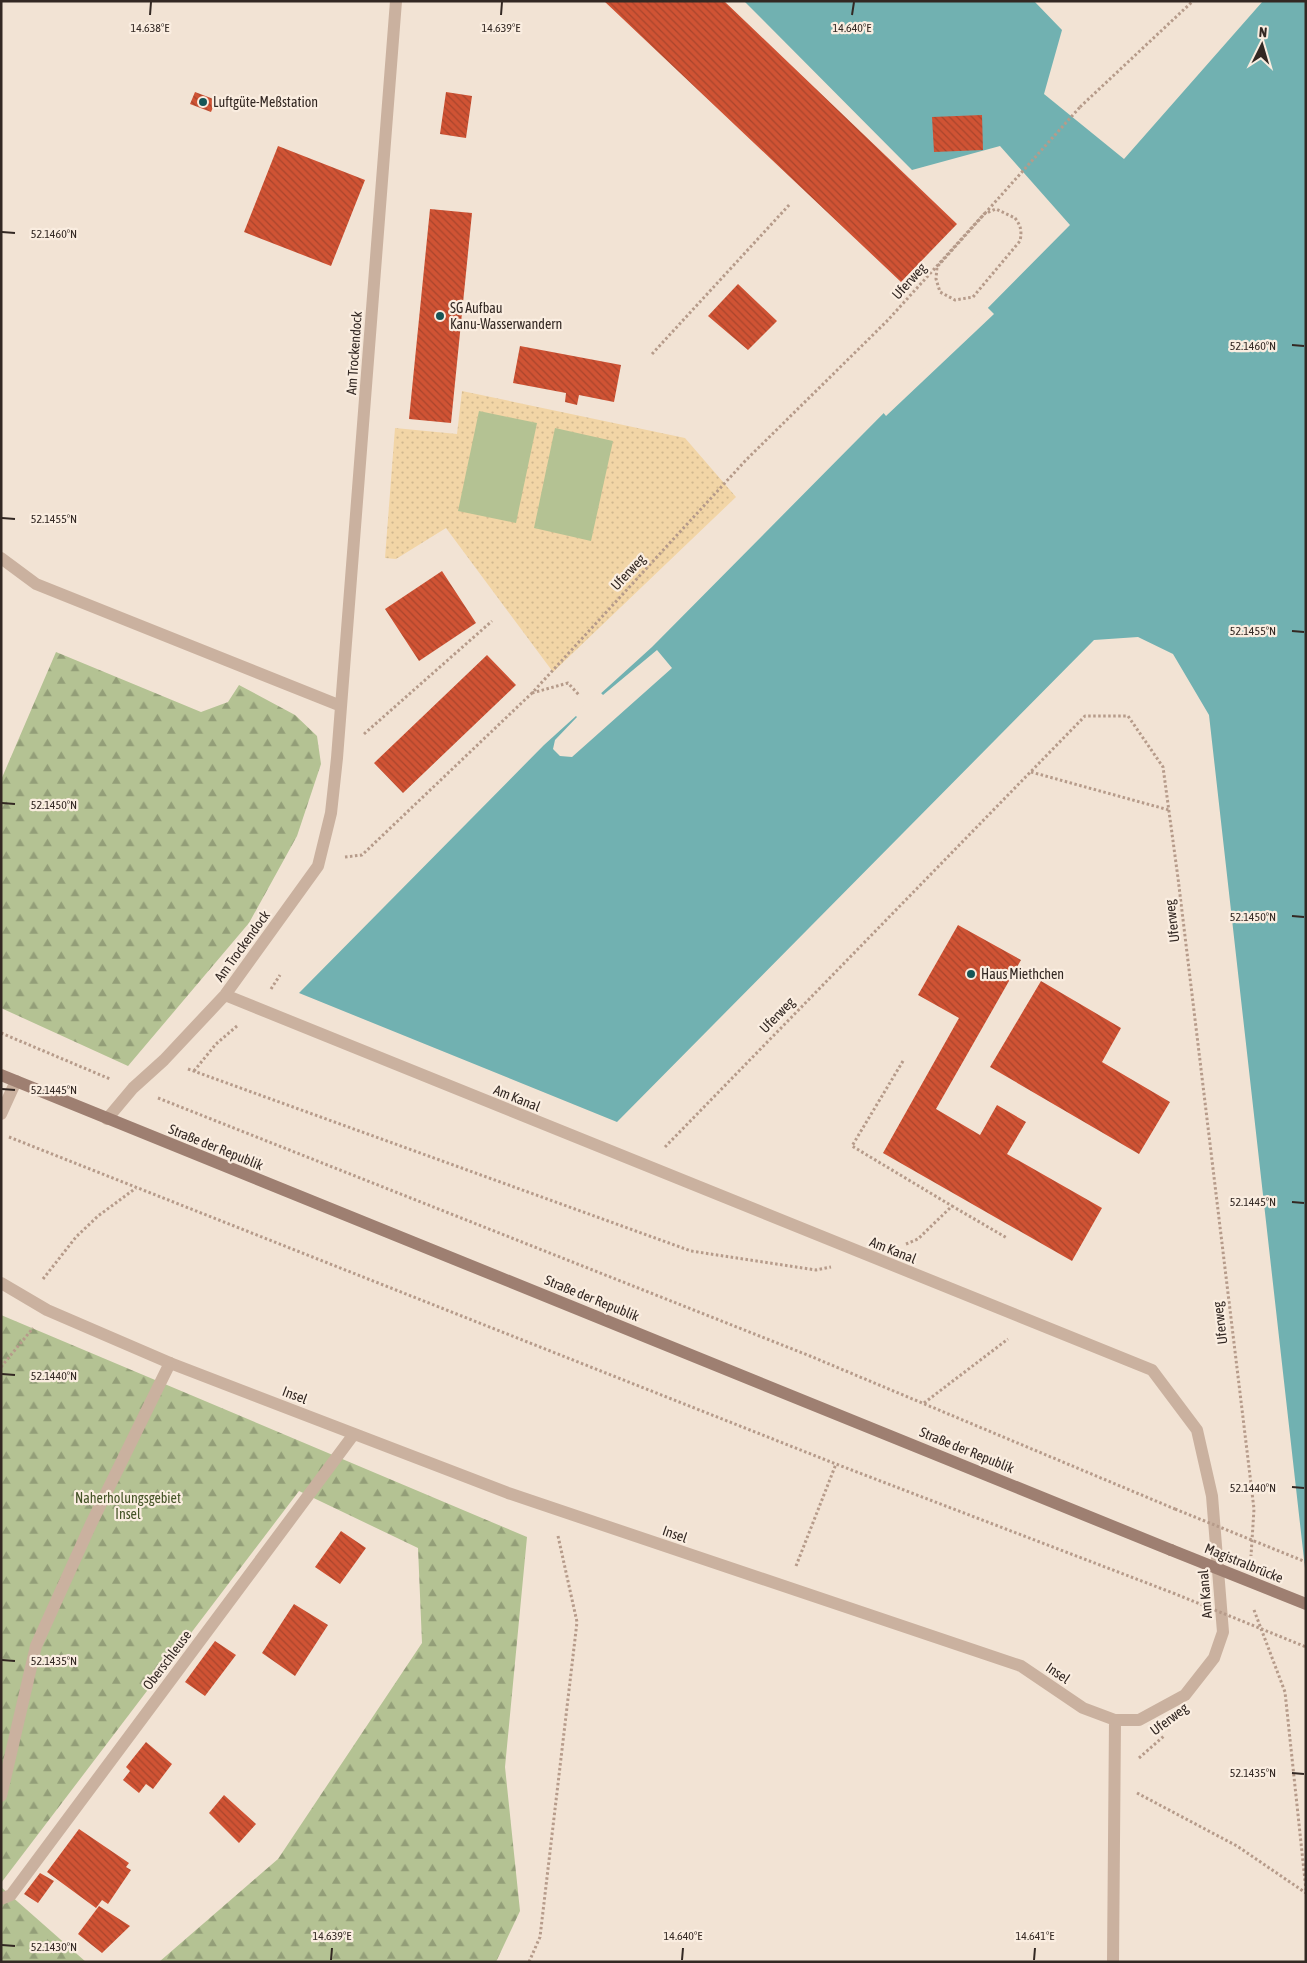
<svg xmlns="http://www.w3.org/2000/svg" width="1307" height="1963" viewBox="0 0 1307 1963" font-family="'Asap Condensed',sans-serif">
  <defs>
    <pattern id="forest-firs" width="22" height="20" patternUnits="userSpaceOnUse" patternTransform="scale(1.25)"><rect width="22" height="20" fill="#b4c293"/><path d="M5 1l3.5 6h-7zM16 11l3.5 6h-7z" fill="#939e78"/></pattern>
    <pattern id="sand-dots" width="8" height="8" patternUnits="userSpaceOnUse" patternTransform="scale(1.25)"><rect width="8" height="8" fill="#f2d5a6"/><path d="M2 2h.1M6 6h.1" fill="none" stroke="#d0b78f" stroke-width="1.8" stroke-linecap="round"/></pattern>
    <pattern id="building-back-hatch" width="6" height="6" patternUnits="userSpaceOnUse" patternTransform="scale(1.25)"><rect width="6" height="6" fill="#d05334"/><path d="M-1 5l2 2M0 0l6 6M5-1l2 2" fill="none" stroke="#a9452c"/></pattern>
  </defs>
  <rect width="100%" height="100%" fill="#f2e3d4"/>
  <path fill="url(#forest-firs)" d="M56 652 201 712 228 702 239 685 295 715 317 736 321 764 297 836 249 923 128 1066 1 1008V780Z
    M1 1315 527 1537 505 1767 520 1911 496 1962H159L278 1859 422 1643 418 1548 299 1491 1 1883Z
    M1 1887 86 1962H1Z"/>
  <path fill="url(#sand-dots)" d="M462 391 685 438 736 497 553 672 446 528 396 559 385 558 395 428 457 434Z"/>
  <path fill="#b4c293" d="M479 411 537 423 516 523 458 511Z
    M555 428 613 441 591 541 534 528Z"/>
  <path fill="#71b1b1" d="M744 1H1034L1062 30 1044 94 1124 159 1263 1H1306V1577L1209 715 1173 654 1138 637 1094 640 617 1122 299 993 544 745 652 647 1070 225 1000 146 912 170Z"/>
  <path fill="#f2e3d4" d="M986 306 994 314 886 416 882 411Z
    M657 650 672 668 572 757 560 756 553 749 555 740 577 717 574 714 599 691 603 695Z"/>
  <path fill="url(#building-back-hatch)" d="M604 1H724L957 224 901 282Z
    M195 92 216 100 211 112 190 104Z
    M446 92 472 96 466 138 440 134Z
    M982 115 983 150 934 152 932 117Z
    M278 146 365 180 331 266 244 232Z
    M430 209 472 213 451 423 409 419Z
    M738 284 777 321 748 350 708 316Z
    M520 346 621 365 614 402 579 395 577 405 565 402 566 393 513 383Z
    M442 571 476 623 419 661 385 609Z
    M487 655 516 685 403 793 374 763Z
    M958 925 1021 960 936 1109 980 1135 997 1105 1026 1122 1007 1154 1102 1208 1072 1261 883 1153 959 1018 918 995Z
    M1041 981 1121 1028 1102 1062 1170 1102 1139 1154 990 1067Z
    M341 1531 366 1548 340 1584 315 1567Z
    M294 1604 328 1625 295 1676 262 1653Z
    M215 1641 236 1655 205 1696 185 1682Z
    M146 1742 172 1764 153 1789 146 1784 139 1793 123 1780 130 1771 126 1767Z
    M224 1795 256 1824 239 1843 209 1813Z
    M79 1829 129 1863 126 1867 131 1870 108 1904 102 1900 96 1908 47 1872Z
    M40 1873 54 1881 38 1903 24 1894Z
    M99 1906 130 1926 102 1953 78 1934Z"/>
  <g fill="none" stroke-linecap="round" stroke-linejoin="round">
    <path stroke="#b69b8a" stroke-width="3" stroke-dasharray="2.5 2.5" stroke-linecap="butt" d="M1080 107 1193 1
      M652 354 790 204
      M532 693 568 683 579 695
      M364 734 492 621
      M1031 772 1169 810
      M345 857 362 855 532 693 746 460 888 320 984 214 996 209 1015 218
      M271 989 280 975
      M1 1033 110 1079
      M903 1061 852 1146 952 1206
      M188 1069 691 1251 816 1270 831 1267
      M194 1071 216 1044 237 1026
      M158 1098 810 1356 1175 1509
      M9 1137 836 1464 1173 1593
      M665 1147 1085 716H1128L1163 767 1178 878 1254 1509 1251 1556
      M906 1244 918 1239 952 1206 1007 1238
      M43 1279 76 1237 98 1216 136 1188
      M1 1367 33 1328
      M924 1403 1008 1339
      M796 1566 836 1464
      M1254 1610 1285 1692 1306 1890
      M1139 1758 1164 1736
      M1137 1793 1237 1846 1306 1893
      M529 1962 540 1937 577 1622 558 1536"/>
    <path stroke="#cab19f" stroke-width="12" d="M1 1796 36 1646 91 1524 170 1363"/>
    <path stroke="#cab19f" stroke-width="12" d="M1 558 36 584 341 706
      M1 1114 16 1081
      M107 1119 133 1088 164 1060 225 995 318 866 331 813 337 758 396 1
      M1 1283 47 1310 170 1363 508 1493 1021 1666 1083 1708 1115 1720H1139L1185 1695 1214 1658 1223 1632 1212 1496 1197 1430 1152 1370 225 995
      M1 1899 11 1895 354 1434
      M1113 1962 1115 1720"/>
    <path stroke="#9e7f71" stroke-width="12" d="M1 1075 1171 1550"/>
    <path stroke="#b69b8a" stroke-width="3" stroke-dasharray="2.5 2.5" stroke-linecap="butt" d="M1015 218C1021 226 1022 231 1020 241L973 297 955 300 940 292 936 279 937 267 1080 107
      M1175 1509 1306 1562
      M1173 1593 1306 1647"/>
    <path stroke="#9e7f71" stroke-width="12" d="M1171 1550 1306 1604"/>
  </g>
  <path fill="none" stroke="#332823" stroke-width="2" d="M150 15 151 2M501 15 502 2M852 15 854 2M2 232 15 233M1292 345 1304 346M2 518 15 519M1292 631 1304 632M2 803 15 804M1292 916 1304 917M2 1089 15 1090M1292 1202 1304 1203M2 1374 15 1375M1292 1487 1304 1488M2 1660 15 1661M1292 1773 1304 1774M2 1945 15 1946M331 1960 332 1948M682 1960 683 1948M1034 1960 1035 1948"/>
  <g fill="#165657" stroke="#faede0" stroke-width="2">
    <circle cx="203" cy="102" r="5"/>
    <circle cx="440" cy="316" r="5"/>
    <circle cx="971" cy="974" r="5"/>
  </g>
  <g text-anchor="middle" stroke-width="4.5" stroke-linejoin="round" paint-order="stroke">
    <g font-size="14" fill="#332823" stroke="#faede0" text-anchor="start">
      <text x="213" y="107">Luftgüte-Meßstation</text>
      <text x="450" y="313">SG Aufbau<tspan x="450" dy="16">Kanu-Wasserwandern</tspan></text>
      <text x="981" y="979">Haus Miethchen</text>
    </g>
    <g font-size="14" fill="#332823" stroke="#faede0">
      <text transform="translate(909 281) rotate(-48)" y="5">Uferweg</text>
      <text transform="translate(354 353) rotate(-86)" y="5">Am Trockendock</text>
      <text transform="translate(628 572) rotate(-47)" y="5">Uferweg</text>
      <text transform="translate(1172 921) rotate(-97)" y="5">Uferweg</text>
      <text transform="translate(242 946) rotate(-54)" y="5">Am Trockendock</text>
      <text transform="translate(777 1015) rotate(-46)" y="5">Uferweg</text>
      <text transform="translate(517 1098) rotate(22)" y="5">Am Kanal</text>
      <text transform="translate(216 1147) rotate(22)" y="5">Straße der Republik</text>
      <text transform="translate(893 1250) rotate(22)" y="5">Am Kanal</text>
      <text transform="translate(592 1298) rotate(22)" y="5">Straße der Republik</text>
      <text transform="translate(1220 1323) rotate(-97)" y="5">Uferweg</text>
      <text transform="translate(295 1395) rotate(21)" y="5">Insel</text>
      <text transform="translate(967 1450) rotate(22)" y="5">Straße der Republik</text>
      <text transform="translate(675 1534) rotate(19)" y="5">Insel</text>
      <text transform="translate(1244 1563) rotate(22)" y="5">Magistralbrücke</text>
      <text transform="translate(1205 1594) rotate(-95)" y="5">Am Kanal</text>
      <text transform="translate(167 1660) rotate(-53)" y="5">Oberschleuse</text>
      <text transform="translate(1058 1673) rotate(34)" y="5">Insel</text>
      <text transform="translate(1169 1719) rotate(-37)" y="5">Uferweg</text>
    </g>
    <g font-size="14" fill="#445326" stroke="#faede0">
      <text x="128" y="1503">Naherholungsgebiet<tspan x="128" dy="16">Insel</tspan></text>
    </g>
  </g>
  <g font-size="12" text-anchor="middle" fill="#332823" stroke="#faede0" stroke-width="4.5" stroke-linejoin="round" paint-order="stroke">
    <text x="150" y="32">14.638°E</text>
    <text x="501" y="32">14.639°E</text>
    <text x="852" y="32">14.640°E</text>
    <text x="54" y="238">52.1460°N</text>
    <text x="1253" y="350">52.1460°N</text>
    <text x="54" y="523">52.1455°N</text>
    <text x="1253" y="635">52.1455°N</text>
    <text x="54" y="809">52.1450°N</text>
    <text x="1253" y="921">52.1450°N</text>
    <text x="54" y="1094">52.1445°N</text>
    <text x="1253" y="1206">52.1445°N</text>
    <text x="54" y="1380">52.1440°N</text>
    <text x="1253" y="1492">52.1440°N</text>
    <text x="54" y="1665">52.1435°N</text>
    <text x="1253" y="1777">52.1435°N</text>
    <text x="332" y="1940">14.639°E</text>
    <text x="683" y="1940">14.640°E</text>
    <text x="1035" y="1940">14.641°E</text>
    <text x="54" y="1951">52.1430°N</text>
  </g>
  <rect width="1307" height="1963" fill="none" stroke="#332823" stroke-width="5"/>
  <g transform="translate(1262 45) rotate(5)" stroke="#faede0" stroke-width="4" paint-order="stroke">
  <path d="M0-4L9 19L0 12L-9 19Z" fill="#332823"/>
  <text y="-8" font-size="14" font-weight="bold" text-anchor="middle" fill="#332823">N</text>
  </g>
</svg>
